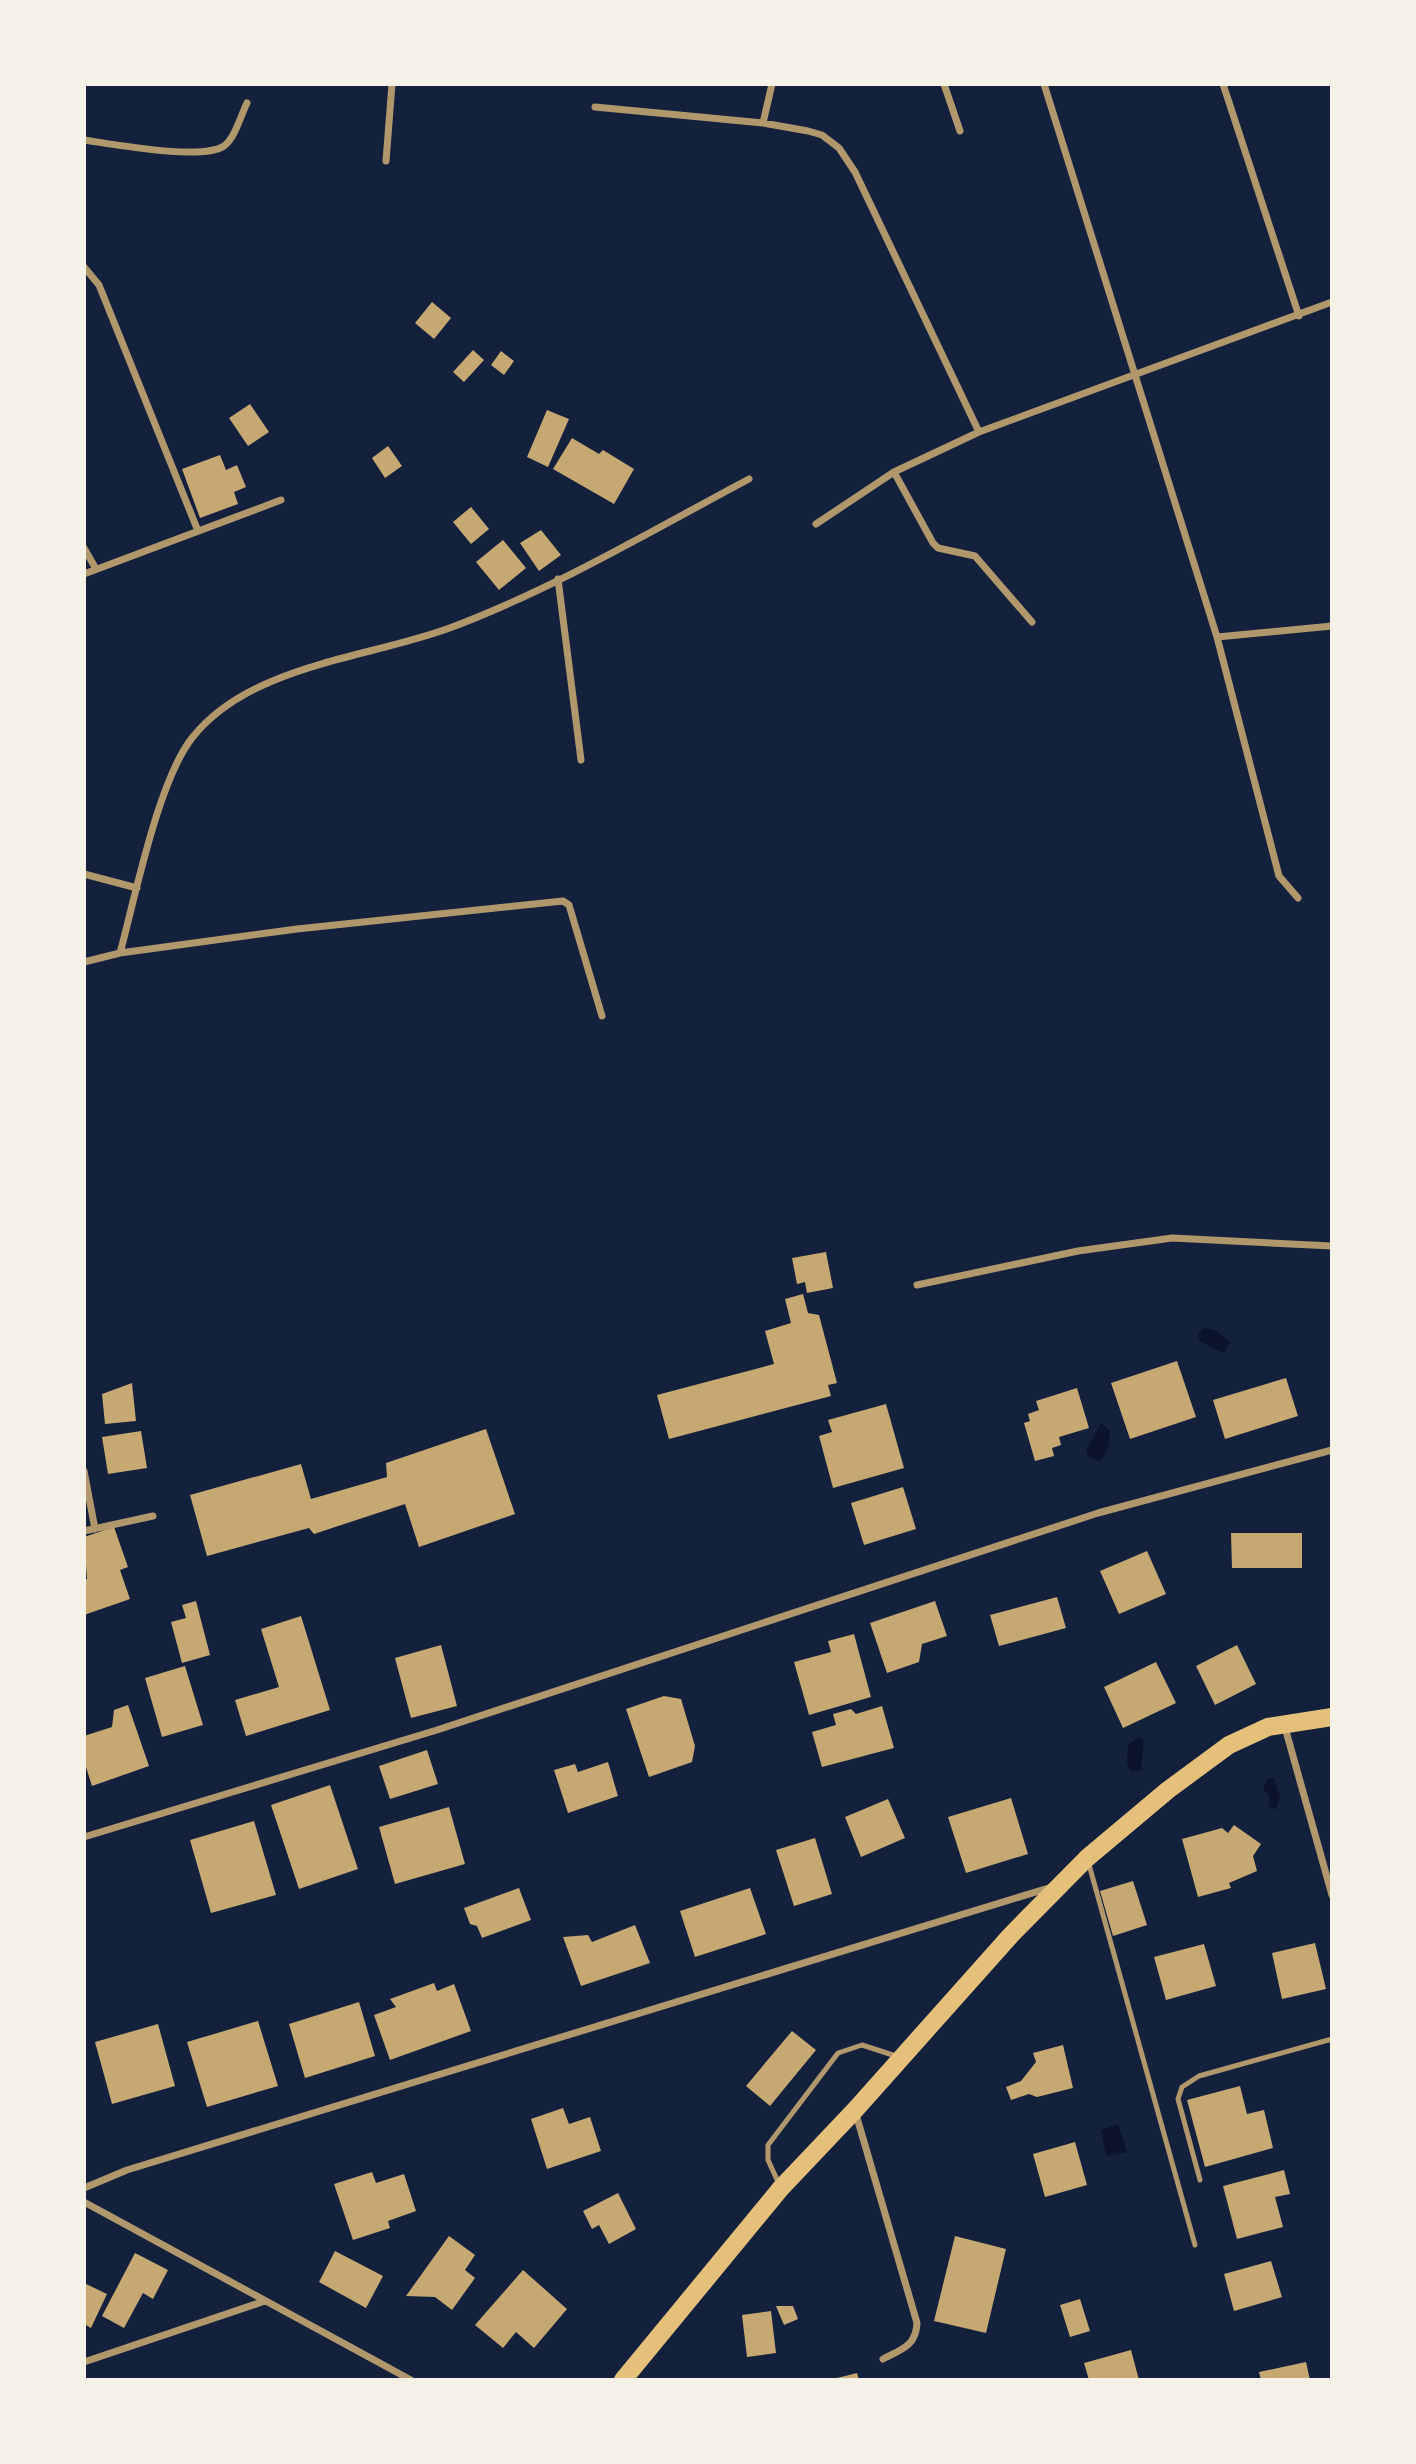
<svg xmlns="http://www.w3.org/2000/svg" width="1416" height="2464" viewBox="0 0 1416 2464" font-family="'PT Sans Narrow',sans-serif">
  <rect width="100%" height="100%" fill="#14213d"/>
  <path fill="#0b132b" d="M1205 1328 1216 1331 1230 1342 1224 1353 1199 1341 1198 1333Z
    M1101 1423 1109 1430C1110 1442 1109 1454 1098 1461L1088 1456 1086 1450Z
    M1139 1737 1144 1740 1141 1770 1133 1772C1124 1764 1127 1754 1129 1744Z
    M1268 1778H1274L1280 1796 1276 1810 1269 1806 1270 1797 1263 1789Z
    M1118 2124 1127 2152 1106 2156 1101 2130Z"/>
  <path fill="#c6a872" d="M432 302 451 318 434 339 415 323Z
    M473 350 484 360 464 382 453 372Z
    M501 351 514 361 504 375 491 365Z
    M250 404 269 432 248 446 229 418Z
    M547 410 569 419 548 467 527 457Z
    M572 438 599 454 603 450 634 469 614 504 553 469Z
    M388 446 402 466 385 478 372 458Z
    M220 455 226 470 237 465 246 487 234 492 238 504 200 518 182 469Z
    M471 507 489 529 471 544 453 522Z
    M541 530 561 555 539 571 520 543Z
    M503 540 526 568 499 590 476 562Z
    M826 1252 833 1288 807 1293 805 1282 797 1284 792 1258Z
    M803 1294 808 1313 819 1315 837 1383 828 1385 831 1396 669 1439 657 1395 774 1364 765 1331 791 1323 785 1299Z
    M1177 1361 1196 1417 1130 1439 1111 1383Z
    M1286 1378 1298 1416 1225 1439 1213 1400Z
    M132 1383 136 1421 105 1424 102 1394Z
    M1077 1388 1089 1428 1059 1437 1061 1445 1052 1448 1054 1456 1035 1461 1024 1423 1030 1421 1028 1414 1039 1410 1036 1401Z
    M886 1404 904 1468 833 1488 819 1436 832 1432 828 1420Z
    M486 1429 515 1514 419 1547 405 1504 314 1534 309 1528 207 1556 190 1495 301 1464 311 1499 387 1477 386 1463Z
    M141 1431 147 1468 108 1474 102 1437Z
    M903 1487 916 1529 864 1545 851 1503Z
    M114 1527 128 1567 120 1570 130 1599 84 1615V1580L87 1579 84 1537Z
    M1231 1533H1302V1568H1232Z
    M1147 1551 1166 1594 1119 1614 1100 1571Z
    M1057 1597 1066 1628 999 1646 990 1615Z
    M196 1601 210 1655 182 1663 171 1622 186 1618 182 1605Z
    M935 1601 947 1636 922 1644 919 1662 887 1673 870 1623Z
    M301 1616 330 1710 246 1736 235 1700 279 1687 261 1629Z
    M854 1634 871 1697 809 1715 794 1662 831 1652 828 1641Z
    M441 1645 457 1706 411 1718 395 1658Z
    M1237 1645 1256 1684 1215 1705 1196 1666Z
    M1156 1662 1176 1703 1123 1728 1104 1687Z
    M185 1666 203 1725 162 1737 145 1678Z
    M664 1696 681 1699 695 1746 692 1762 649 1777 626 1709Z
    M128 1705 149 1766 92 1786 84 1761V1736L112 1727 114 1710Z
    M882 1706 894 1748 822 1767 812 1732 836 1725 833 1714 851 1709 856 1714Z
    M427 1750 438 1784 390 1799 379 1766Z
    M608 1762 618 1796 568 1813 554 1770 575 1764 578 1772Z
    M330 1785 358 1869 299 1889 271 1805Z
    M1011 1798 1028 1854 966 1873 948 1817Z
    M888 1799 905 1838 861 1857 845 1817Z
    M449 1807 465 1864 395 1884 379 1827Z
    M254 1821 276 1895 211 1913 190 1840Z
    M1234 1825 1261 1844 1253 1856 1257 1871 1229 1883 1231 1888 1198 1897 1182 1839 1222 1828 1228 1833Z
    M815 1838 832 1894 794 1906 776 1850Z
    M1133 1881 1147 1925 1113 1936 1100 1891Z
    M519 1888 531 1920 482 1938 477 1926 470 1924 464 1908Z
    M750 1888 766 1934 695 1957 680 1911Z
    M635 1925 650 1963 581 1986 563 1937 588 1935 592 1942Z
    M1315 1943 1326 1989 1282 1999 1272 1953Z
    M1204 1944 1216 1986 1166 2000 1154 1957Z
    M434 1983 437 1991 454 1984 471 2031 390 2060 374 2015 396 2007 390 1999Z
    M359 2002 375 2056 305 2078 289 2024Z
    M258 2021 278 2086 207 2107 187 2042Z
    M158 2024 175 2086 112 2104 95 2042Z
    M792 2031 816 2050 770 2106 746 2086Z
    M1063 2045 1073 2088 1037 2097 1029 2094 1011 2100 1006 2087 1021 2081 1036 2062 1033 2053Z
    M1240 2086 1247 2114 1264 2110 1273 2148 1205 2167 1187 2100Z
    M563 2108 569 2124 590 2117 601 2151 547 2169 531 2119Z
    M1075 2142 1087 2185 1045 2197 1033 2154Z
    M1284 2170 1290 2194 1275 2197 1283 2227 1237 2239 1223 2186Z
    M372 2172 376 2183 404 2174 416 2211 388 2221 390 2228 353 2240 334 2184Z
    M618 2193 636 2229 609 2244 599 2225 592 2229 583 2211Z
    M449 2236 475 2255 465 2270 475 2278 452 2310 435 2297 406 2296Z
    M955 2236 1006 2249 986 2333 934 2321Z
    M335 2251 383 2276 366 2308 319 2282Z
    M135 2253 168 2270 153 2299 143 2293 124 2328 102 2316Z
    M1271 2261 1282 2297 1234 2311 1224 2274Z
    M523 2270 567 2309 534 2348 516 2332 503 2348 475 2325Z
    M84 2283 107 2294 91 2328 84 2324Z
    M1080 2299 1090 2331 1070 2337 1060 2305Z
    M776 2306H793L798 2319 784 2325Z
    M771 2311 776 2353 747 2357 742 2315Z
    M1131 2350 1139 2380H1089L1084 2363Z
    M1306 2362 1310 2380H1261L1259 2372Z
    M857 2373 859 2380H833V2379Z"/>
  <g fill="none" stroke-linecap="round" stroke-linejoin="round">
    <path stroke="#b1986c" stroke-width="5" d="M1088 1861 1195 2245
      M1200 2180 1178 2099 1182 2087 1199 2076 1332 2039
      M779 2184 768 2160V2145L838 2053 862 2045 899 2057"/>
    <path stroke="#b1986c" stroke-width="7" d="M944 84 960 131
      M1044 84 1217 637 1279 876 1298 898
      M1223 84 1299 316
      M595 107 763 123 808 131 822 135 839 148 855 172 979 432
      M763 123 772 84
      M84 140C112 144 202 161 224 146 235 138 241 115 247 103
      M386 161 392 84
      M84 267 99 285 198 531
      M894 472 933 543 938 548 975 556 1032 622
      M816 524 894 472 979 432 1332 302
      M84 548 96 569
      M84 574 281 500
      M558 579 581 760
      M1217 637 1332 626
      M84 874 137 888
      M120 953C135 898 158 781 192 738 251 663 373 658 455 626 557 587 653 530 749 479
      M84 962 120 953 297 929 563 901 569 905 602 1016
      M917 1285 1078 1251 1172 1238 1332 1246
      M84 1471 95 1529
      M84 1531 153 1516
      M1284 1724 1332 1895
      M84 1837 437 1730 1098 1513 1332 1450
      M855 2111 917 2323C916 2346 902 2349 883 2359
      M84 2188 127 2170 1052 1887
      M84 2202 411 2380
      M84 2362 265 2301"/>
    <path stroke="#e5c07b" stroke-width="18" d="M623 2380 781 2188 855 2110 1011 1935 1087 1858 1168 1790 1229 1745 1268 1727 1332 1717"/>
  </g>
  <rect width="1416" height="2464" fill="none" stroke="#f6f1e7" stroke-width="172"/>
</svg>
